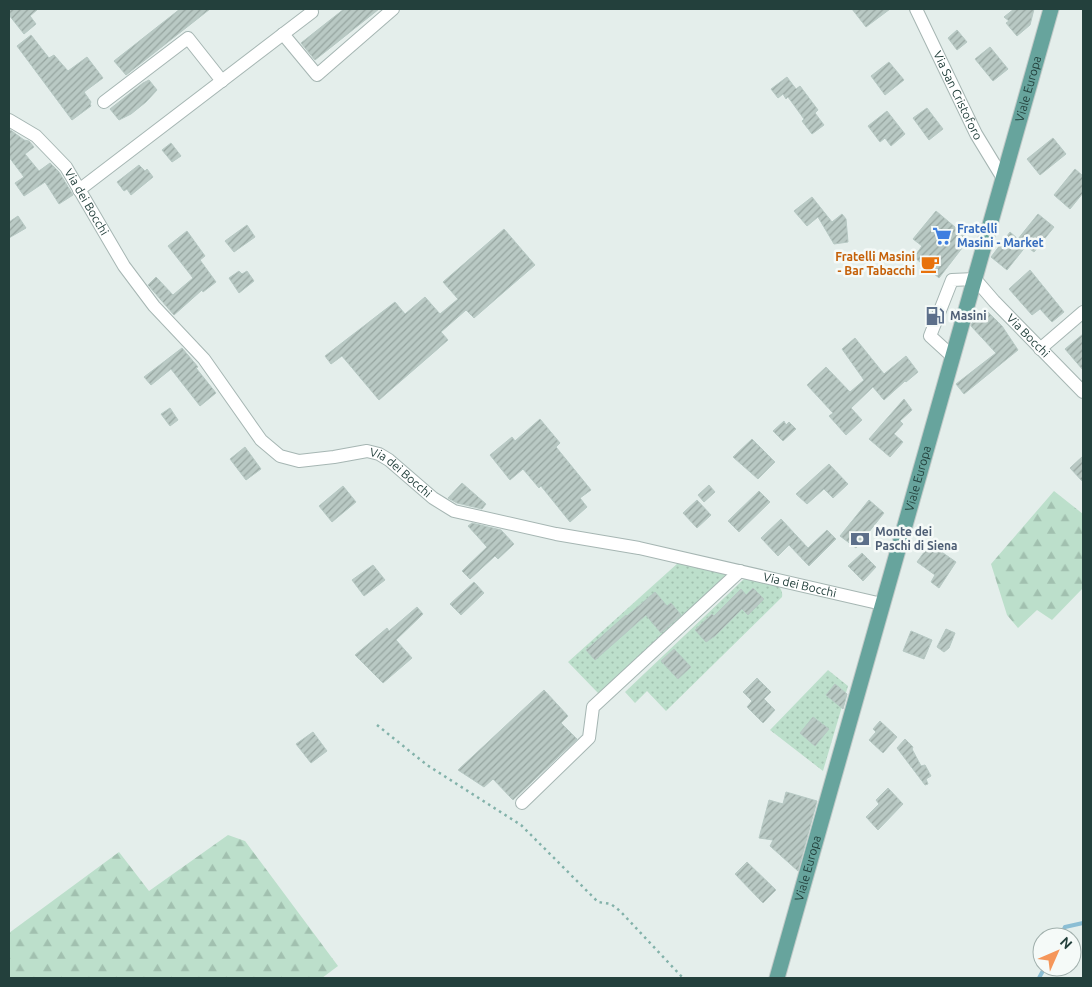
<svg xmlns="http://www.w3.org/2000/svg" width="1092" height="987" viewBox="0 0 1092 987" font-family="Ubuntu,sans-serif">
  <defs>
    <pattern id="forest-firs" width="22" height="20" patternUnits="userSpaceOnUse" patternTransform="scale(1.25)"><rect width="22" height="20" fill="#bcdfcb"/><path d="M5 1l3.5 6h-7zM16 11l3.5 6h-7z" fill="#a1c0af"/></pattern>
    <pattern id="garden-dots" width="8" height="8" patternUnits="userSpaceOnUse" patternTransform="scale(1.25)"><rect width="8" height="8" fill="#bcdfcb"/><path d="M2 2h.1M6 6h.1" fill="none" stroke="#a1c0af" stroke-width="1.8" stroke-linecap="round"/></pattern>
    <pattern id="building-hatch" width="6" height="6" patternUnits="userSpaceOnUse" patternTransform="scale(1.25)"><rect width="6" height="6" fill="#b9c9c4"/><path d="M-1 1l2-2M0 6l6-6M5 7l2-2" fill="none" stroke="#96a5a0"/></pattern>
  </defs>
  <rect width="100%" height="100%" fill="#e4eeeb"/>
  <path fill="url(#forest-firs)" d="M1054 491 1083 514V588L1052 620 1037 610 1018 628 1007 615 991 564Z
    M228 835 245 841 338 966 322 978H9V933L119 852 149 891Z"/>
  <path fill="url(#garden-dots)" d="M678 563 731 574 599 694 568 662Z
    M745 578C757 580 785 580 782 597L666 711 647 691 635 703 625 692Z
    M828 670 848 686 823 771 770 730Z"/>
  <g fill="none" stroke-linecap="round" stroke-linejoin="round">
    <path stroke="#8bbed4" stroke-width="4" d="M1060 937 1065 927 1083 923
      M1039 978 1045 967"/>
  </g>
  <path fill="url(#building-hatch)" stroke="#b6c8c3" d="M9 9H38L30 16 36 24 24 34 9 15Z
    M180 9H210L126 75 114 61Z
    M344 9H379L315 60 301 43Z
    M852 9H890L866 27Z
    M1014 9H1034L1030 25 1017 36 1006 23 1009 21 1004 17Z
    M957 30 967 42 957 50 948 38Z
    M31 35 49 58 54 55 68 71 87 57 103 78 84 92 91 102 90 104 91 106 72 120 17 46Z
    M990 47 1008 69 993 81 975 59Z
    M889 62 904 80 885 95 871 76Z
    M787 77 796 89 800 86 818 110 815 113 824 125 812 134 802 121 804 119 788 97 786 99 783 94 778 98 771 89Z
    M149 80 157 90 146 102 131 114 119 120 110 109 143 83Z
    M927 108 943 129 929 140 913 118Z
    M887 111 905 134 891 146 885 138 880 142 868 126Z
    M9 129 24 140 29 141 34 147 25 154 39 171 50 163 59 172 73 195 59 204 45 182 24 196 15 183 24 177 9 157Z
    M1053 138 1066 154 1040 175 1027 159Z
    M171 143 181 156 172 162 162 150Z
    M139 165 145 171 147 169 153 177 131 195 127 189 124 191 117 182Z
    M1075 169 1083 176V193L1070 209 1054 195Z
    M812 197 832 222 842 214 846 219 848 242 834 244 818 217 807 226 794 211Z
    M936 211 969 239 939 278 914 257 922 246 913 239Z
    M1038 214 1054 227 1034 252 1026 246 1007 270 991 257 1010 232 1018 239Z
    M18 216 26 228 9 238V222Z
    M247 225 255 237 234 252 225 241Z
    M504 229 535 265 474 318 466 310 441 332 448 340 379 400 342 356 331 364 325 356 395 302 405 314 425 297 440 314 458 299 443 282Z
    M187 231 205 256 200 260 216 282 203 292 202 290 174 315 148 285 156 277 173 295 193 278 168 246Z
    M1030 270 1064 312 1052 322 1040 309 1032 315 1009 289Z
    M239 271 242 274 247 271 254 281 239 293 229 278Z
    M986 310 1002 326 1018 350 964 394 956 384 996 353 971 326 972 323Z
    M1083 334V370L1065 349Z
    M855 338 884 374 906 356 918 372 906 382 905 381 884 400 873 387 851 408 862 420 846 435 829 416 833 413 807 385 826 367 850 392 864 380 842 349Z
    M182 348 198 367 196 368 216 393 200 406 171 369 151 385 144 377Z
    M904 399 912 410 900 421 903 424 894 434 903 442 890 457 869 439Z
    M170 408 178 420 170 426 161 414Z
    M540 419 560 443 556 447 591 490 580 498 587 507 570 522 541 486 539 488 523 469 510 480 490 455 512 437 515 441Z
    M784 421 786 425 789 422 796 429 783 441 773 431Z
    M752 439 775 462 758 479 733 457Z
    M245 447 261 469 246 480 230 459Z
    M1083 456V482L1070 468Z
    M829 464 848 484 833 498 824 489 807 504 796 494Z
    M462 483 486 504 482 509 457 503 448 498Z
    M709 485 715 492 704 502 698 495Z
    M343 486 356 502 332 522 319 506Z
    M759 491 770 502 739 532 728 521Z
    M697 500 711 515 697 528 683 513Z
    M869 500 884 513 856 548 840 536Z
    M781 519 808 548 827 530 836 539 809 566 789 545 778 556 761 538Z
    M472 523 501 530 514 544 498 559 495 556 470 579 462 571 487 547 468 526Z
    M930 544 956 562 939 588 931 582 935 575 917 562Z
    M862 553 876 567 863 581 848 566Z
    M373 565 385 580 364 596 352 580Z
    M474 582 484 593 461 615 450 604Z
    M753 588 764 599 748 615 742 609 715 636 706 642 695 630 712 614 714 616 741 589 746 595Z
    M655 592 667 606 671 603 681 615 661 633 646 615 595 660 586 650 626 615 627 616Z
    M417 607 423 614 396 640 412 658 383 683 355 655 387 628 389 631Z
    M946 629 955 633 949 648 944 652 937 647Z
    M911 631 932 640 924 659 903 651Z
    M674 649 691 667 678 679 661 661Z
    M757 678 771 692 764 699 775 710 763 723 747 707 752 701 743 692Z
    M835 684 847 694 843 709 826 695Z
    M544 690 568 716 561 723 577 739 513 800 493 779 484 787 458 770Z
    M813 717 829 729 815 746 800 733Z
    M880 721 897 737 883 753 869 740 876 732 873 729Z
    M313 732 327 751 311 763 296 744Z
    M905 739 913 747 912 749 921 766 925 765 931 776 926 779 928 784 925 785 897 748Z
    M888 788 903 804 878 830 866 817 879 804 876 800Z
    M786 792 817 801 798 871 770 846 773 840 759 838 769 800 783 804Z
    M747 862 776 890 763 903 735 874Z"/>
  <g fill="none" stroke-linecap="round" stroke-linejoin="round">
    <g stroke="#a6b6b3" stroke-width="14">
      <g id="minor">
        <path id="s1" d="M916 9 976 134 1004 180"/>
        <path d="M283 34 317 75 393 9"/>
        <path d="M104 102 188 38 222 81"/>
        <path id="s2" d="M9 120 36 136 66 167 124 266 154 306 204 359 261 440 280 456 299 461 334 457 367 451 379 454 389 460 433 498 454 511 556 534 639 548 882 604"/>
        <path d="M79 190 312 12"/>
        <path d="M1040 349 1083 312"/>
        <path id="s3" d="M953 357 930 336 952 280 975 279 994 301 1083 392"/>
        <path d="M522 803 589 738 593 707 740 571"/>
      </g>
    </g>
    <g stroke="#c1cac8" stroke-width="17">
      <g id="major">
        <path id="s4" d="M777 978 1051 9"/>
      </g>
    </g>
    <path stroke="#83b2aa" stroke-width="2.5" stroke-dasharray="2.5 4" stroke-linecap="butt" d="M377 725 427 765 521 825 598 902 611 904 620 911 683 978"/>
    <use href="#minor" stroke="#fff" stroke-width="12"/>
    <use href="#major" stroke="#67a49d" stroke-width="15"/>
  </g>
  <defs>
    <g id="supermarket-bare" transform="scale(1.5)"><path d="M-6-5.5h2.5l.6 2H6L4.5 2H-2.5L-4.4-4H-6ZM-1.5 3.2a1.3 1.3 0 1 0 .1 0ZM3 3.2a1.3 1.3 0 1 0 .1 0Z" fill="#3f7fe0" stroke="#f5faf8" stroke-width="2.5" paint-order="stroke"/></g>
    <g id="cafe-bare" transform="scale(1.5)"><path d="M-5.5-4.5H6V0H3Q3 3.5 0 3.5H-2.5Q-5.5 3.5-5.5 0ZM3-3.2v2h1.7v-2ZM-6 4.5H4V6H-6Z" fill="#e8710a" stroke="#f5faf8" stroke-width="2.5" paint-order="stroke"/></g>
    <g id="fuel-bare" transform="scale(1.5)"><path d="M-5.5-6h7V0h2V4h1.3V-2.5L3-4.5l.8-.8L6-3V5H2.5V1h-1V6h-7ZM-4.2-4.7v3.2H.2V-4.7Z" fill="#5c6f8a" stroke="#f5faf8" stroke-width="2.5" paint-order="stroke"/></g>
    <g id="bank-bare" transform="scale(1.5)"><path d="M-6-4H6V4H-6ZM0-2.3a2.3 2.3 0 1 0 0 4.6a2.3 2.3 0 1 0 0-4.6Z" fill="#5c6f8a" stroke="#f5faf8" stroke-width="2.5" paint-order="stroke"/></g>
  </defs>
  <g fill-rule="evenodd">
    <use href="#supermarket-bare" x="942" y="236"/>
    <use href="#cafe-bare" x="930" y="264"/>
    <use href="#fuel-bare" x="935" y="316"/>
    <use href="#bank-bare" x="860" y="539"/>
  </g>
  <g text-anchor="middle" stroke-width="5" stroke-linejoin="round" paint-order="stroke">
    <g font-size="12" fill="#23403c" stroke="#f5faf8">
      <text dy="4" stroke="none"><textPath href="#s4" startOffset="924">Viale Europa</textPath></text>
      <text dy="4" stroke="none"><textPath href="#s1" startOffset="96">Via San Cristoforo</textPath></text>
      <text dy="4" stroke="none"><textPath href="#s2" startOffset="115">Via dei Bocchi</textPath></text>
      <text dy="4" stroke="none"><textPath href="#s3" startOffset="192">Via Bocchi</textPath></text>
      <text dy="4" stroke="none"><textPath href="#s2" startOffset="565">Via dei Bocchi</textPath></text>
      <text dy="4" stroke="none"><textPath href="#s4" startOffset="519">Viale Europa</textPath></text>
      <text dy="4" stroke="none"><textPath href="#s2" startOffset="985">Via dei Bocchi</textPath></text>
      <text dy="4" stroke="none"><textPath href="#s4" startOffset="114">Viale Europa</textPath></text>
    </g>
    <g font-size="12" font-weight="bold" fill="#366cbe" stroke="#f5faf8" text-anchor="start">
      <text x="957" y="233">Fratelli<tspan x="957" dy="14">Masini - Market</tspan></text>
    </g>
    <g font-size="12" font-weight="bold" fill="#c56008" stroke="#f5faf8" text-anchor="end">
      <text x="915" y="261">Fratelli Masini<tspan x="915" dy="14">- Bar Tabacchi</tspan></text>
    </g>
    <g font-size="12" font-weight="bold" fill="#4e5e75" stroke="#f5faf8" text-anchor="start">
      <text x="950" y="320">Masini</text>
      <text x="875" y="536">Monte dei<tspan x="875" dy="14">Paschi di Siena</tspan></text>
    </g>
  </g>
  <rect width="1092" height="987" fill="none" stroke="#23403c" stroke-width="20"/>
  <g transform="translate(1057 952) rotate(45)"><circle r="24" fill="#f5faf8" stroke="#a1b0ad"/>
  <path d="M0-4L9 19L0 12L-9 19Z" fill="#f5965a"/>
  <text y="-8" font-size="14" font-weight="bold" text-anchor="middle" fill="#23403c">N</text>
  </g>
</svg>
